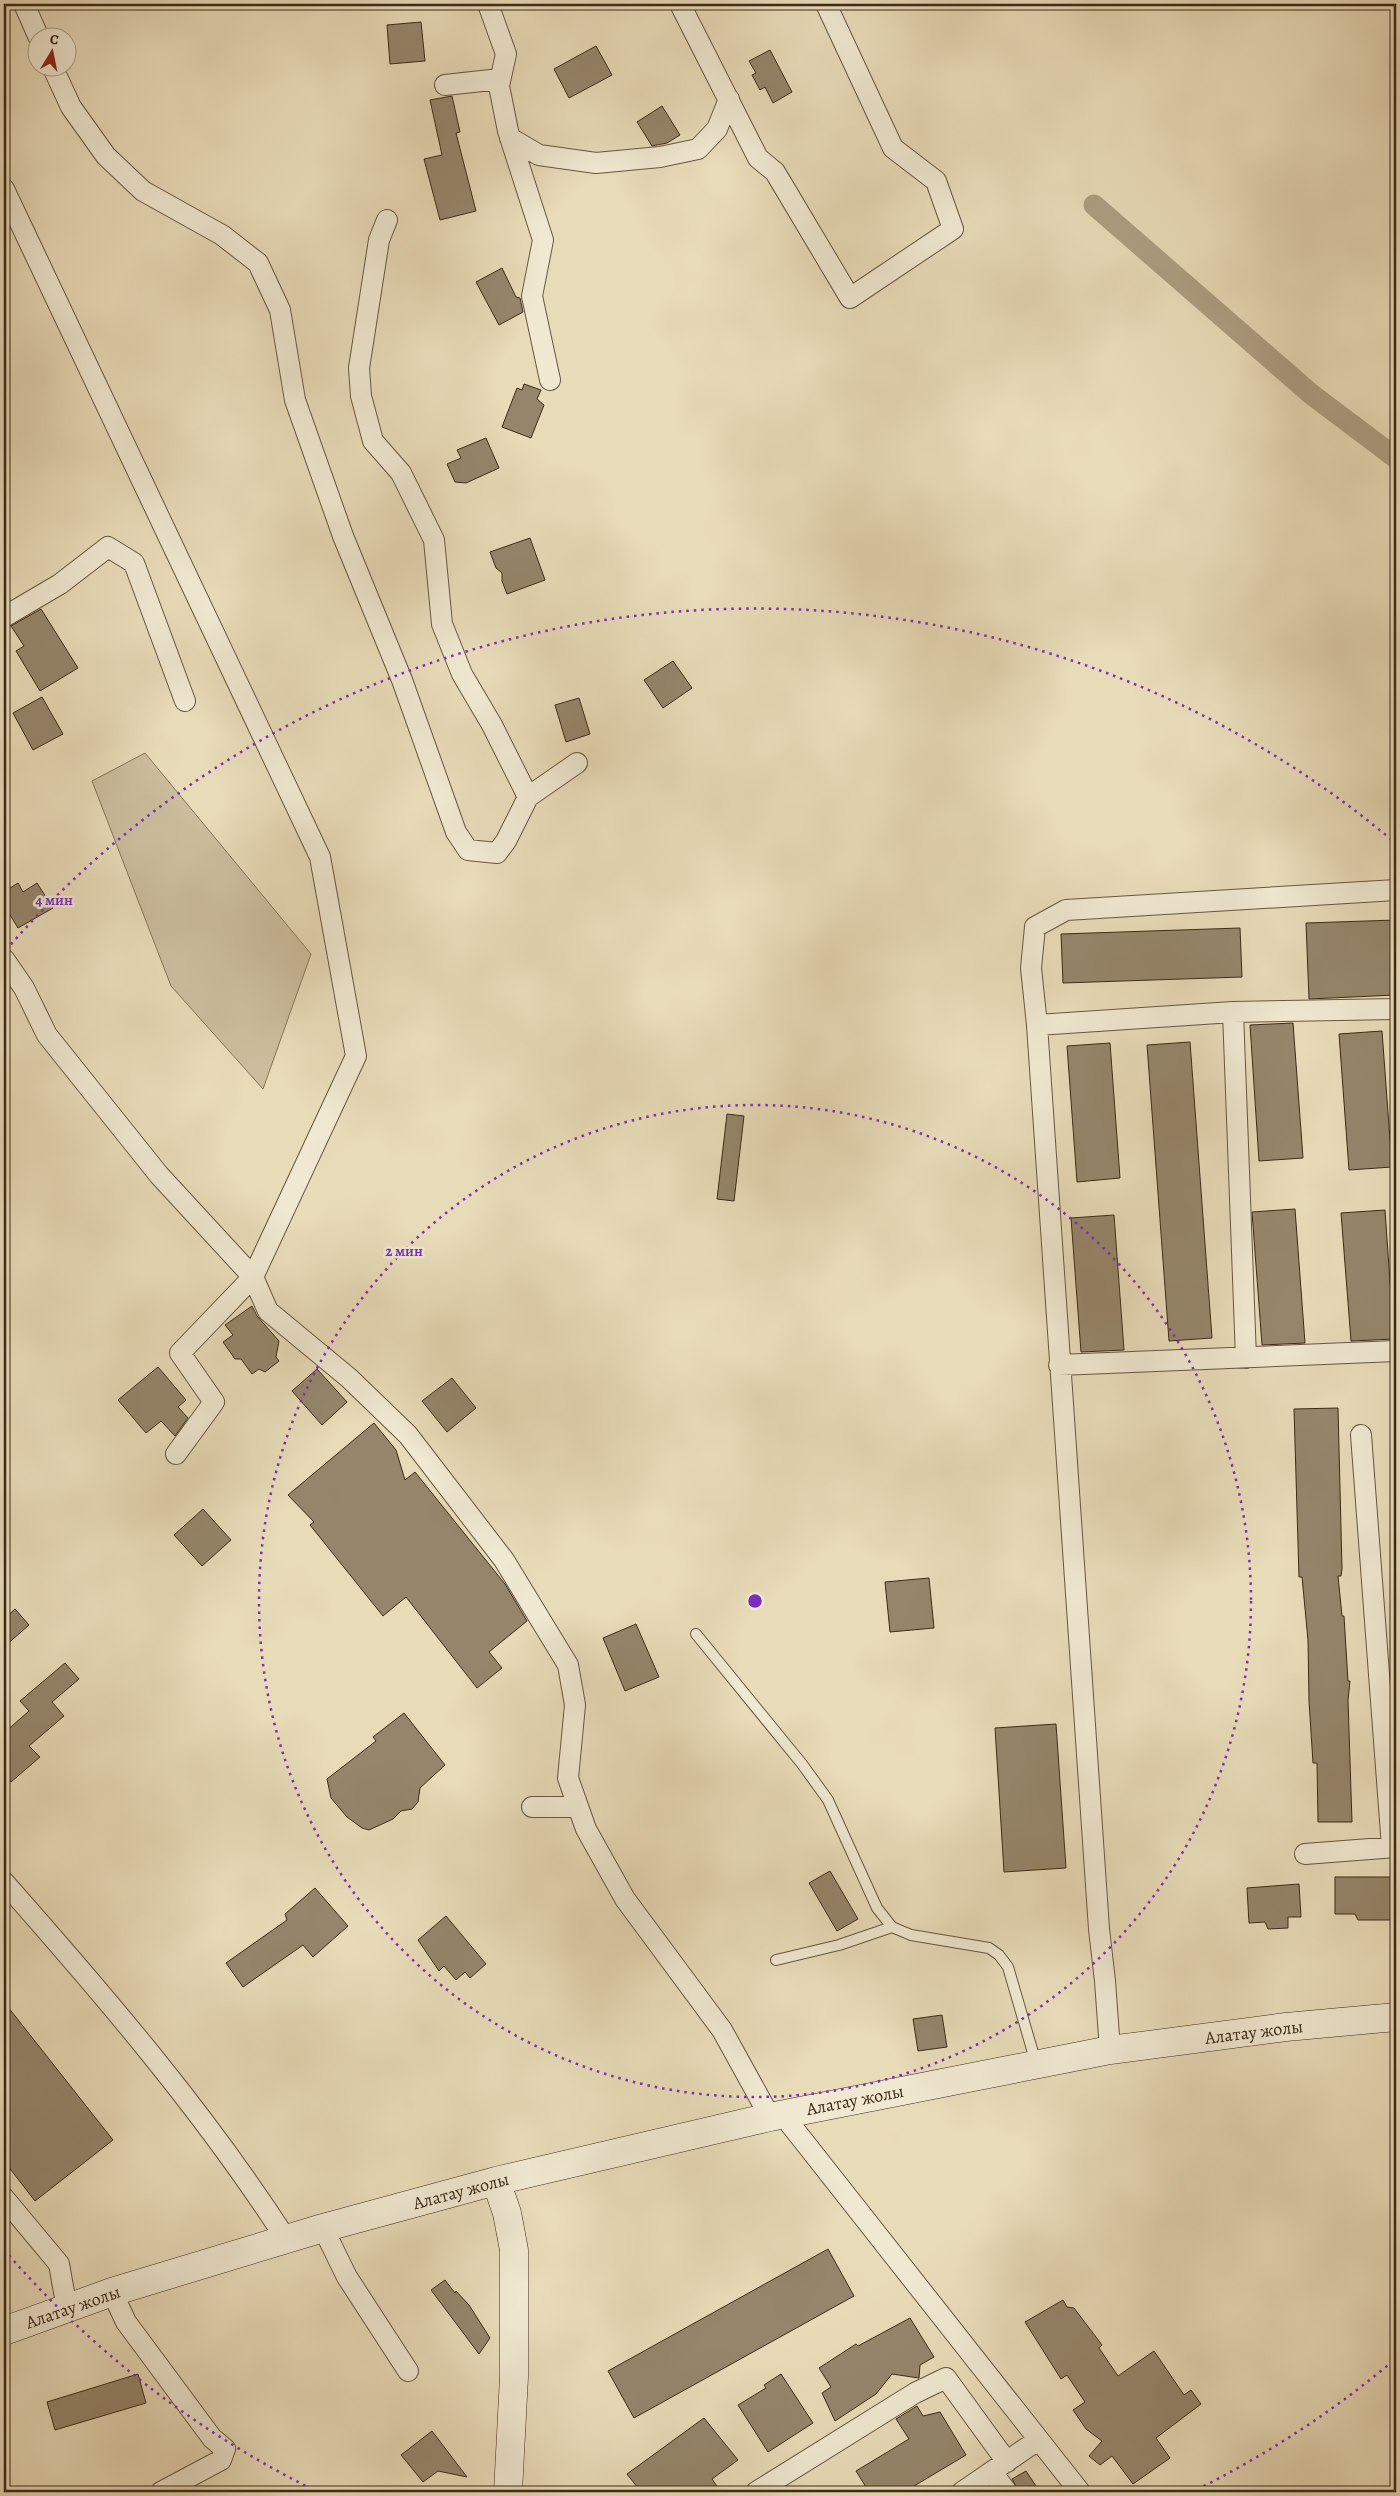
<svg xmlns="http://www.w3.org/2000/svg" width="1400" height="2496" viewBox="0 0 1400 2496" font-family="Alegreya,serif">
  <rect width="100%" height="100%" fill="#e8dbb8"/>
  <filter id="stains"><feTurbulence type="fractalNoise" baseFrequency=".004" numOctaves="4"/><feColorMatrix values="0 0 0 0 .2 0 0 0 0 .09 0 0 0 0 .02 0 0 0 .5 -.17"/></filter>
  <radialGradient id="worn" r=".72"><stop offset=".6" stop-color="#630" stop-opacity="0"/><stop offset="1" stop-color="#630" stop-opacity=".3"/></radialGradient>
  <path fill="#cbbd9d" stroke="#83745a" d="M145 753 311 954 263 1089 171 986 92 781Z"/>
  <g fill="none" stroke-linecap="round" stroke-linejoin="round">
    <path stroke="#ad9f82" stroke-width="21" d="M1094 205 1311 394 1396 458"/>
  </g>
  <path fill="#95866b" stroke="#3b2a18" d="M421 22 425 61 390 64 387 25Z
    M596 46 612 75 569 98 554 69Z
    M770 50 792 92 773 103 765 87 760 90 752 75 756 73 749 61Z
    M452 96 460 132 456 133 476 211 440 220 424 159 442 155 430 100Z
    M662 106 680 135 667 143 652 146 637 122Z
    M502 268 516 297 520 298 523 312 499 325 476 282Z
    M524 384 541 390 537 399 544 405 531 438 502 427 517 388 522 390Z
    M486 438 499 468 466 483 455 482 447 464 461 458 457 450Z
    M530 538 545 580 507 594 502 581V573L496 568 490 552Z
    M41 609 78 668 40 691 16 651 24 646 11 626Z
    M673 661 692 688 663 708 644 680Z
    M42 697 63 734 33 750 13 713Z
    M579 698 590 734 566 742 555 705Z
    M18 883 23 892 37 883 53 908 18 928 4 905V892Z
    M1396 920V995L1309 999 1306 923Z
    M1240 928 1242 977 1063 983 1061 934Z
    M1293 1023 1303 1158 1259 1161 1250 1025Z
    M1382 1031 1392 1167 1349 1170 1339 1034Z
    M1190 1042 1212 1338 1169 1341 1147 1045Z
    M1110 1043 1120 1178 1077 1182 1067 1046Z
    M727 1114 744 1116 734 1201 717 1199Z
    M1295 1209 1305 1343 1262 1345 1252 1212Z
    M1385 1210 1394 1339 1351 1341 1341 1213Z
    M1114 1215 1124 1350 1081 1352 1071 1218Z
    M252 1306 257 1316 279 1341 276 1357 279 1361 265 1372 259 1369 252 1374 241 1359H235L223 1342 233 1335 225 1325Z
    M158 1367 186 1400 178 1407 188 1418 175 1436 161 1421 146 1433 118 1400Z
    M317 1369 347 1402 322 1425 292 1391Z
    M452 1378 476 1408 447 1432 422 1401Z
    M1338 1408 1342 1569 1341 1576H1338L1342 1616H1344L1348 1681H1350L1348 1700 1352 1822H1318L1317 1763H1313L1309 1701 1308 1640 1302 1577H1299L1294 1409Z
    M374 1423 396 1450 405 1480 415 1472 505 1584 527 1621 489 1652 502 1668 477 1688 406 1597 383 1616 310 1525 314 1522 288 1495Z
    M203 1509 231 1540 202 1566 174 1535Z
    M929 1578 934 1628 890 1632 885 1582Z
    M15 1609 29 1625 4 1647V1619Z
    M636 1624 659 1677 625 1691 603 1638Z
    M65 1663 79 1679 52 1702 64 1716 29 1746 40 1757 11 1782 4 1774V1733L29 1711 20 1701Z
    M404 1713 445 1765 420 1788 418 1802 412 1809 401 1811 393 1819 369 1830 362 1828 347 1817 331 1798 327 1779 376 1741 373 1737Z
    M1056 1724 1066 1868 1004 1872 995 1728Z
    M830 1871 858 1919 837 1931 809 1883Z
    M1335 1877H1391L1392 1920H1358L1355 1914H1335Z
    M1299 1884 1301 1917H1288V1928L1268 1929 1265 1922 1249 1923 1247 1888Z
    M315 1888 348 1926 313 1957 303 1945 243 1987 226 1963 287 1920 285 1914Z
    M446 1916 486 1964 470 1978 465 1972 456 1980 444 1966 439 1971 418 1940Z
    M4 2002 113 2140 35 2201 4 2161Z
    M942 2015 947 2047 918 2051 913 2019Z
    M828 2249 854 2296 634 2418 608 2371Z
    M445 2280 455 2293 456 2291 469 2305 490 2338 479 2354 431 2290Z
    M1063 2300 1067 2307 1074 2308 1102 2345 1099 2348 1118 2376 1154 2351 1184 2395 1191 2390 1201 2404 1156 2438 1170 2458 1133 2484 1112 2456 1100 2465 1089 2456 1102 2441 1086 2429 1073 2410 1085 2402 1067 2375 1061 2379 1025 2322Z
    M910 2318 934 2357 920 2365 919 2378 892 2374 876 2394 835 2421 822 2393 831 2387 819 2368 856 2344 858 2346Z
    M138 2374 146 2403 55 2430 47 2402Z
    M781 2374 813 2423 768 2452 738 2405 766 2388 764 2385Z
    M917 2406 923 2416 940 2412 966 2455 904 2492H869L856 2471 909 2439 896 2419Z
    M704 2418 738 2460 712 2479 721 2492H641L627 2474Z
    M432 2431 467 2477 438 2471 423 2482 401 2455Z
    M1026 2471 1040 2492H1019L1012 2479Z"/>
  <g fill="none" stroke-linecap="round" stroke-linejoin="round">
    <g stroke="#665640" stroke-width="12">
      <path id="service" d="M696 1634 802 1764 828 1800 877 1908 892 1927 911 1935 989 1948 999 1955 1008 1967 1036 2063
        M776 1960 839 1945 892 1927"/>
    </g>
    <g stroke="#665640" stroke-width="22">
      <path id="minor" d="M24 4 39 38
        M488 4 506 54 499 86 508 131 543 240 532 296 550 380
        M680 4 758 158 775 172 850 298 953 229 936 181 893 148 826 4
        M53 68 71 107 106 156 143 191 222 235 258 263 280 310 295 400 343 536 402 680 456 832 468 850 497 853 506 841 528 797 492 725 462 674 442 624 434 540 401 473 373 441 361 396 359 368 379 240 387 220
        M445 85 500 79
        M510 138 539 155 596 163 660 157 698 149 717 129 729 99
        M4 189 320 857 356 1056 253 1277 268 1311 349 1378 408 1435 504 1560 568 1665 575 1705 568 1778 586 1829 625 1899 722 2030 770 2117
        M4 617 60 584 108 547 134 563 185 701
        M528 797 577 763
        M4 959 24 988 47 1035 159 1175 253 1277 180 1353 214 1402 176 1454
        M1233 1012 1246 1358
        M1037 1025 1233 1012 1396 1009
        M1059 1365 1396 1351
        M1361 1435 1392 1847
        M532 1807H578
        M1305 1854 1396 1847
        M4 1882C103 1994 205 2113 286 2239
        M1110 2050 1105 1981 1099 1929 1037 1025 1031 968 1035 927 1066 910 1396 890
        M783 2115 1080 2492
        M4 2198 59 2264 67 2309
        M323 2228 347 2277 408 2371
        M112 2292 126 2322 212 2438 225 2449 221 2460 161 2492
        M992 2472 1007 2492
        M756 2492 915 2393 946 2378 1007 2462
        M962 2492 1038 2440"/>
    </g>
    <g stroke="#3b2a18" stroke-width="29">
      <path id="secondary" d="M496 2181 507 2213 514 2250V2377L508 2492
        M4 2331 112 2292 323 2228 496 2181 770 2117 1110 2050 1286 2027 1396 2017"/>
    </g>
    <use href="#service" stroke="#f0e8d1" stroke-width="10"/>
    <use href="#minor" stroke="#f0e8d1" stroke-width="20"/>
    <use href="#secondary" stroke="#f0e8d1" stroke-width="28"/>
  </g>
  <g fill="none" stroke="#7b2cbf" stroke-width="2.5" stroke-dasharray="2.5 5">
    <circle cx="755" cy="1601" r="496"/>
    <path d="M1393 2361A992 992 0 0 1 1198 2489M312 2489A992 992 0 0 1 6 2252M6 950A992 992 0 0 1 1393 841"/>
  </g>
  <g text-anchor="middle" stroke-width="5" stroke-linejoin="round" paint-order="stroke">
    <g font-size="18" fill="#3b2a18" stroke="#f0e8d1">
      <text transform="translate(1254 2032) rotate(-7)" y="6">Алатау жолы</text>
      <text transform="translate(855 2100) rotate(-11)" y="6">Алатау жолы</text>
      <text transform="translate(461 2191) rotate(-15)" y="6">Алатау жолы</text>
      <text transform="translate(73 2307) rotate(-19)" y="6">Алатау жолы</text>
    </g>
  </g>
  <circle cx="755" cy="1601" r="8" fill="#7b2cbf" stroke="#f0e8d1" stroke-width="2.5"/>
  <g font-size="15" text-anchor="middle" font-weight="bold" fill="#7b2cbf" stroke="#f0e8d1" stroke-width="5" stroke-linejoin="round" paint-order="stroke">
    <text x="54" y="905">4 мин</text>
    <text x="404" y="1256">2 мин</text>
  </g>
  <rect width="1400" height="2496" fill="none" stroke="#e8dbb8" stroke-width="20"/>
  <rect x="5" y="5" width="1390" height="2486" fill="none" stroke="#3b2a18" stroke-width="2.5"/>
  <rect x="10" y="10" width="1380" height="2476" fill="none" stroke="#3b2a18"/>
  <g transform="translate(52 52) rotate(10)"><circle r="24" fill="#f0e8d1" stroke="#a89c87"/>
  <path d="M0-4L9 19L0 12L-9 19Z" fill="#8f2418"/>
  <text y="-8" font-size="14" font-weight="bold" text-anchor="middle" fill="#3b2a18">С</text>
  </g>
  <rect width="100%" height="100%" filter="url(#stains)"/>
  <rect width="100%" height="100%" fill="url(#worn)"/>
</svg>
